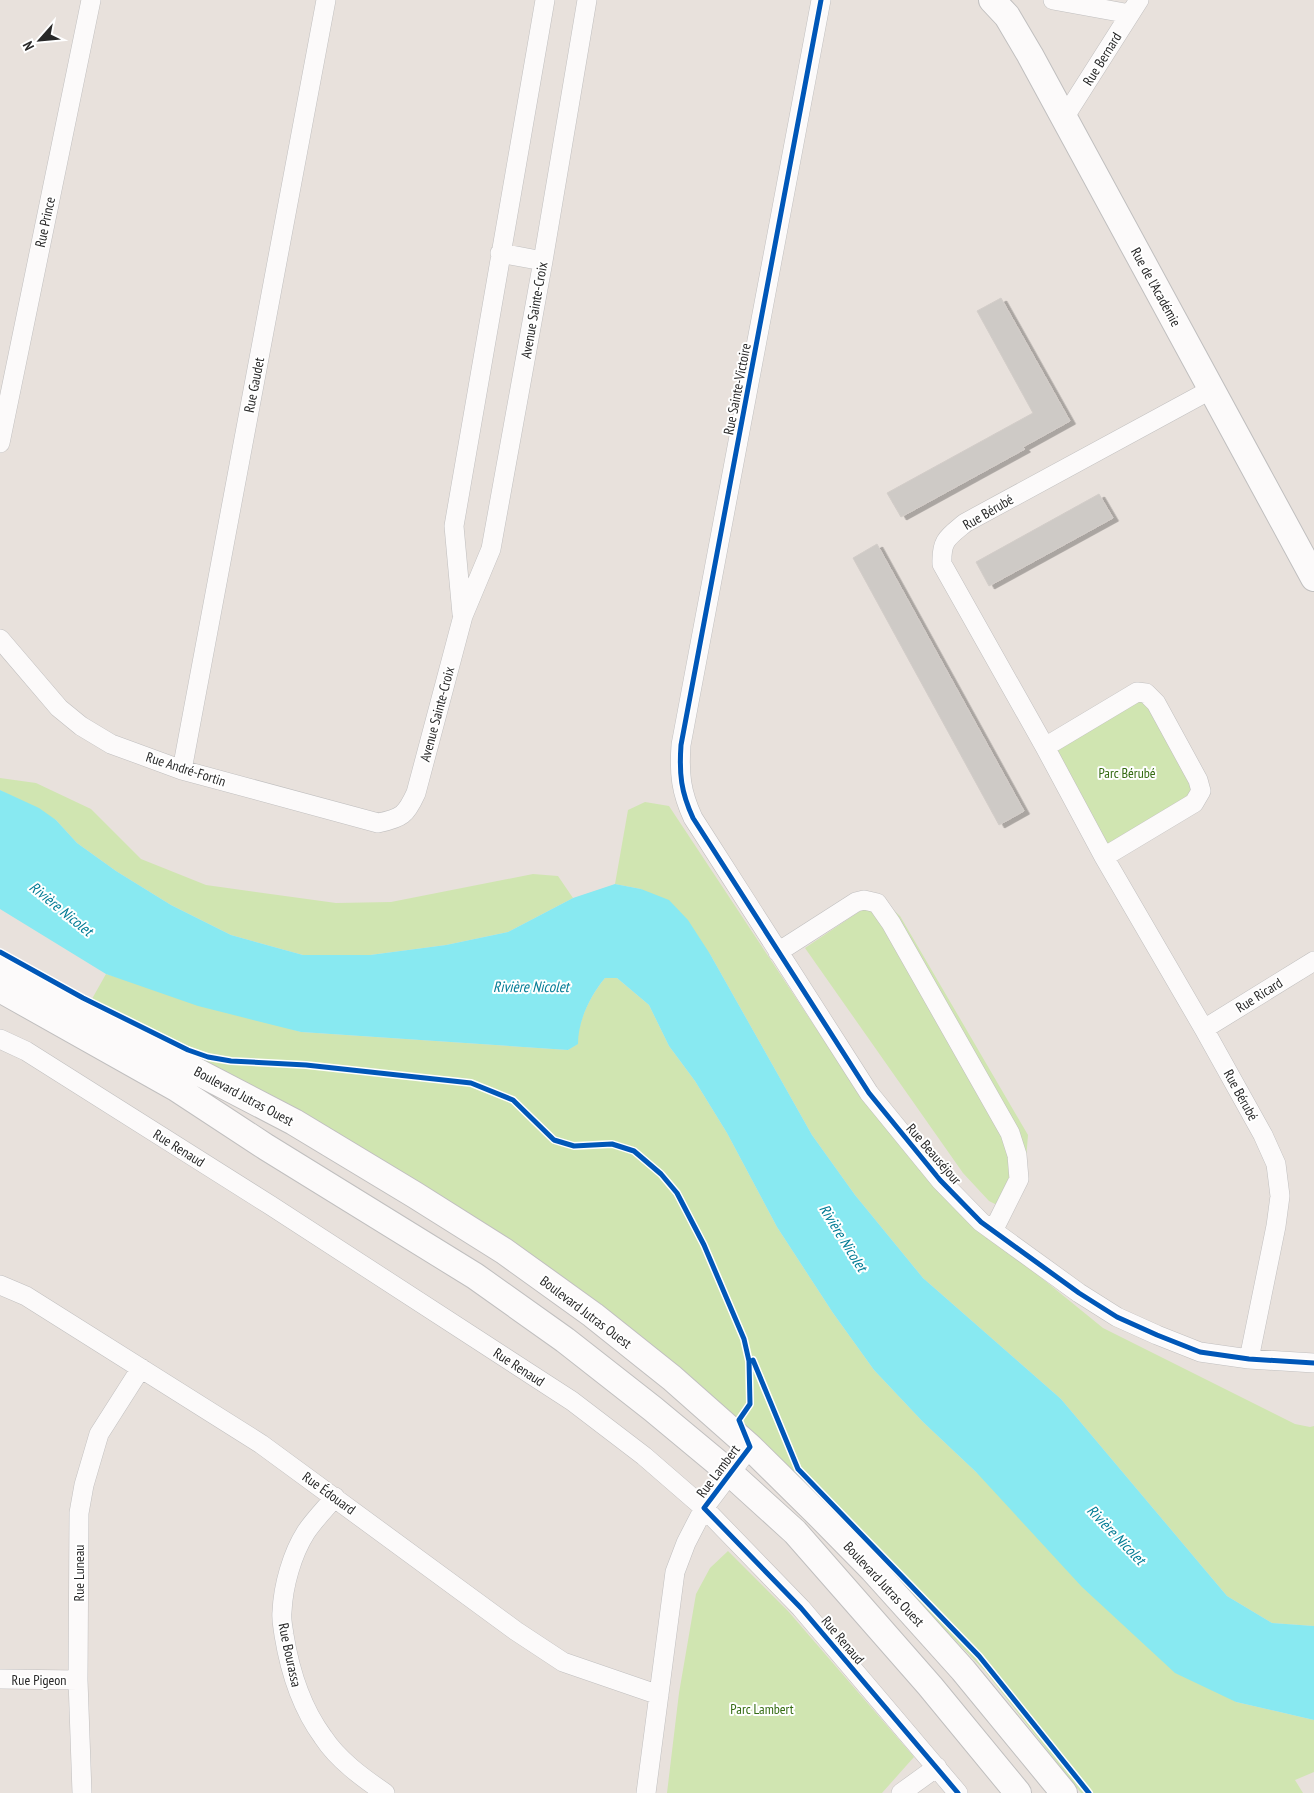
<svg xmlns="http://www.w3.org/2000/svg" width="1314" height="1793" viewBox="0 0 1314 1793" font-family="'PT Sans Narrow',sans-serif">
  <defs>
    <filter id="shadow"><feDropShadow dx="5.5" dy="3" stdDeviation="0" flood-color="#0004"/></filter>
  </defs>
  <rect width="100%" height="100%" fill="#e8e1dc"/>
  <path fill="#d0e5b1" d="M1146 693 1201 791 1104 857 1045 747Z
    M0 778 36 783 91 809 141 859 206 885 336 903 391 902 533 874 558 876 573 898 508 932 446 945 370 955H303L231 935 171 905 116 871 77 843 56 820 0 790Z
    M645 802 669 806 864 1101 985 1232 1103 1328 1295 1424 1310 1427 1314 1426V1626L1272 1623 1227 1596 1061 1399 923 1278 855 1195 812 1135 710 954 641 889 615 884 628 810Z
    M872 903H886L900 916 1028 1135 1026 1159 1005 1209 989 1201 963 1173 805 948Z
    M106 974 301 1032 568 1050 577 1044C578 1021 590 996 605 978H617L649 1005 669 1046 695 1081 727 1133 777 1227 833 1313 874 1370 923 1422 976 1472 1236 1702 1314 1720V1772L1295 1780 1303 1793H1081L985 1671 765 1444 621 1322 88 1006Z
    M728 1551 788 1611 914 1757 882 1793H667L679 1693 696 1594 710 1568Z"/>
  <path fill="#88e9f1" d="M0 790 39 808 56 820 77 843 116 871 171 905 231 935 303 955H370L446 945 508 932 573 898 615 884 641 889 669 900 688 920 710 954 812 1135 855 1195 923 1278 1061 1399 1227 1596 1272 1623 1314 1626V1720L1236 1702 1175 1673 1082 1587 976 1472 923 1422 874 1370 833 1313 777 1227 727 1133 695 1081 669 1046 649 1005 617 978H605C590 996 578 1021 578 1044L568 1050 301 1032 198 1006 106 974 0 909Z"/>
  <path fill="#cecac6" stroke="#d3cdc9" filter="url(#shadow)" d="M1001 298 1070 421 1023 447 1025 449 901 517 887 493 1033 413 977 311Z
    M1099 494 1113 518 989 586 976 562Z
    M877 544 1024 811 999 825 853 558Z"/>
  <g fill="none" stroke-linecap="round" stroke-linejoin="round">
    <g stroke="#c0bfbf" stroke-width="20">
      <path id="street" d="M821 0 681 745C679 774 681 792 693 818L869 1093 940 1180 981 1222 1079 1293 1117 1317 1157 1335 1200 1352 1249 1359 1314 1363
        M1053 0 1130 14
        M1064 118 1139 0
        M500 253 543 261
        M1212 389 965 523C948 537 941 540 942 564L1045 747 1104 857 1204 1029 1263 1135 1276 1164 1280 1196 1276 1226 1249 1359
        M0 443 91 0
        M462 614 454 526 545 0
        M0 639 59 708 81 726 111 744 182 770 378 823C402 818 406 815 416 793L463 616 491 549 543 261 587 0
        M1045 747 1137 692 1146 693 1156 703 1198 780 1201 791 1194 803 1104 857
        M182 770 326 0
        M778 952 856 902 864 900 877 903 891 923 1010 1133 1017 1155 1019 1179 993 1231
        M1204 1029 1314 961
        M0 1039 26 1051 270 1205 572 1401 644 1456 704 1508 801 1608 958 1793
        M0 1285 26 1296 261 1444 516 1631 563 1662 659 1695
        M335 1497C326 1508 314 1520 306 1532 292 1554 283 1586 282 1612 281 1619 283 1627 284 1635 290 1672 301 1707 323 1737 338 1760 363 1778 385 1793
        M0 1679 78 1680
        M82 1793 78 1680 79 1513 84 1485 99 1434 141 1368
        M646 1793 675 1572 686 1543 704 1508 750 1447
        M901 1793 937 1767"/>
    </g>
    <g stroke="#c0bfbf" stroke-width="28">
      <path id="secondary" d="M992 0 1007 16 1030 55 1314 578
        M0 969 294 1122 415 1195 504 1251 593 1315 672 1378 750 1447 819 1515 873 1570 963 1670 1064 1793
        M0 989 176 1088 266 1147 475 1276 565 1340 653 1409 730 1473 795 1532 930 1686 1018 1793"/>
    </g>
    <use href="#street" stroke="#fcfafa" stroke-width="19"/>
    <use href="#secondary" stroke="#fcfafa" stroke-width="26"/>
    <g stroke="#fff" stroke-width="8">
      <path id="cycleway" d="M821 0 681 745C679 774 681 792 693 818L869 1093 940 1180 981 1222 1079 1293 1117 1317 1157 1335 1200 1352 1249 1359 1314 1363
        M0 952 83 998 188 1050 208 1057 231 1061 306 1065 471 1083 513 1100 554 1140 574 1146 612 1144 634 1151 661 1174 677 1193 704 1245 744 1339 749 1361 750 1404 739 1420 750 1447 704 1508 801 1608 958 1793
        M753 1360 798 1469 979 1656 1089 1793"/>
    </g>
    <use href="#cycleway" stroke="#0057b8" stroke-width="5"/>
  </g>
  <g text-anchor="middle" stroke-width="4" stroke-linejoin="round" paint-order="stroke">
    <g font-size="14" fill="#282828" stroke="#fff">
      <text transform="translate(1102 59) rotate(-58)" y="5">Rue Bernard</text>
      <text transform="translate(45 222) rotate(-78)" y="5">Rue Prince</text>
      <text transform="translate(1156 287) rotate(61)" y="5">Rue de l'Académie</text>
      <text transform="translate(534 310) rotate(-80)" y="5">Avenue Sainte-Croix</text>
      <text transform="translate(254 385) rotate(-79)" y="5">Rue Gaudet</text>
      <text transform="translate(737 389) rotate(-79)" y="5">Rue Sainte-Victoire</text>
      <text transform="translate(988 512) rotate(-30)" y="5">Rue Bérubé</text>
      <text transform="translate(437 714) rotate(-75)" y="5">Avenue Sainte-Croix</text>
      <text transform="translate(186 769) rotate(18)" y="5">Rue André-Fortin</text>
      <text transform="translate(1259 995) rotate(-32)" y="5">Rue Ricard</text>
      <text transform="translate(1241 1095) rotate(61)" y="5">Rue Bérubé</text>
      <text transform="translate(244 1096) rotate(28)" y="5">Boulevard Jutras Ouest</text>
      <text transform="translate(179 1148) rotate(32)" y="5">Rue Renaud</text>
      <text transform="translate(934 1154) rotate(49)" y="5">Rue Beauséjour</text>
      <text transform="translate(586 1312) rotate(37)" y="5">Boulevard Jutras Ouest</text>
      <text transform="translate(519 1367) rotate(33)" y="5">Rue Renaud</text>
      <text transform="translate(718 1471) rotate(-53)" y="5">Rue Lambert</text>
      <text transform="translate(329 1493) rotate(36)" y="5">Rue Édouard</text>
      <text transform="translate(79 1573) rotate(-90)" y="5">Rue Luneau</text>
      <text transform="translate(884 1584) rotate(47)" y="5">Boulevard Jutras Ouest</text>
      <text transform="translate(843 1640) rotate(50)" y="5">Rue Renaud</text>
      <text transform="translate(290 1655) rotate(78)" y="5">Rue Bourassa</text>
      <text x="39" y="1685">Rue Pigeon</text>
    </g>
    <g font-size="14" fill="#346b12" stroke="#fff">
      <text x="1127" y="778">Parc Bérubé</text>
      <text x="762" y="1714">Parc Lambert</text>
    </g>
    <g font-size="15" font-style="italic" fill="#027c95" stroke="#fff">
      <text transform="translate(61 909) rotate(39)" y="5">Rivière Nicolet</text>
      <text x="531" y="992">Rivière Nicolet</text>
      <text transform="translate(843 1238) rotate(58)" y="5">Rivière Nicolet</text>
      <text transform="translate(1116 1535) rotate(46)" y="5">Rivière Nicolet</text>
    </g>
  </g>
  <g transform="translate(40 40) rotate(243)" stroke="#ffffff" stroke-width="4" paint-order="stroke">
  <path d="M0-4L9 19L0 12L-9 19Z" fill="#282828"/>
  <text y="-8" font-size="14" font-weight="bold" text-anchor="middle" fill="#282828">N</text>
  </g>
</svg>
